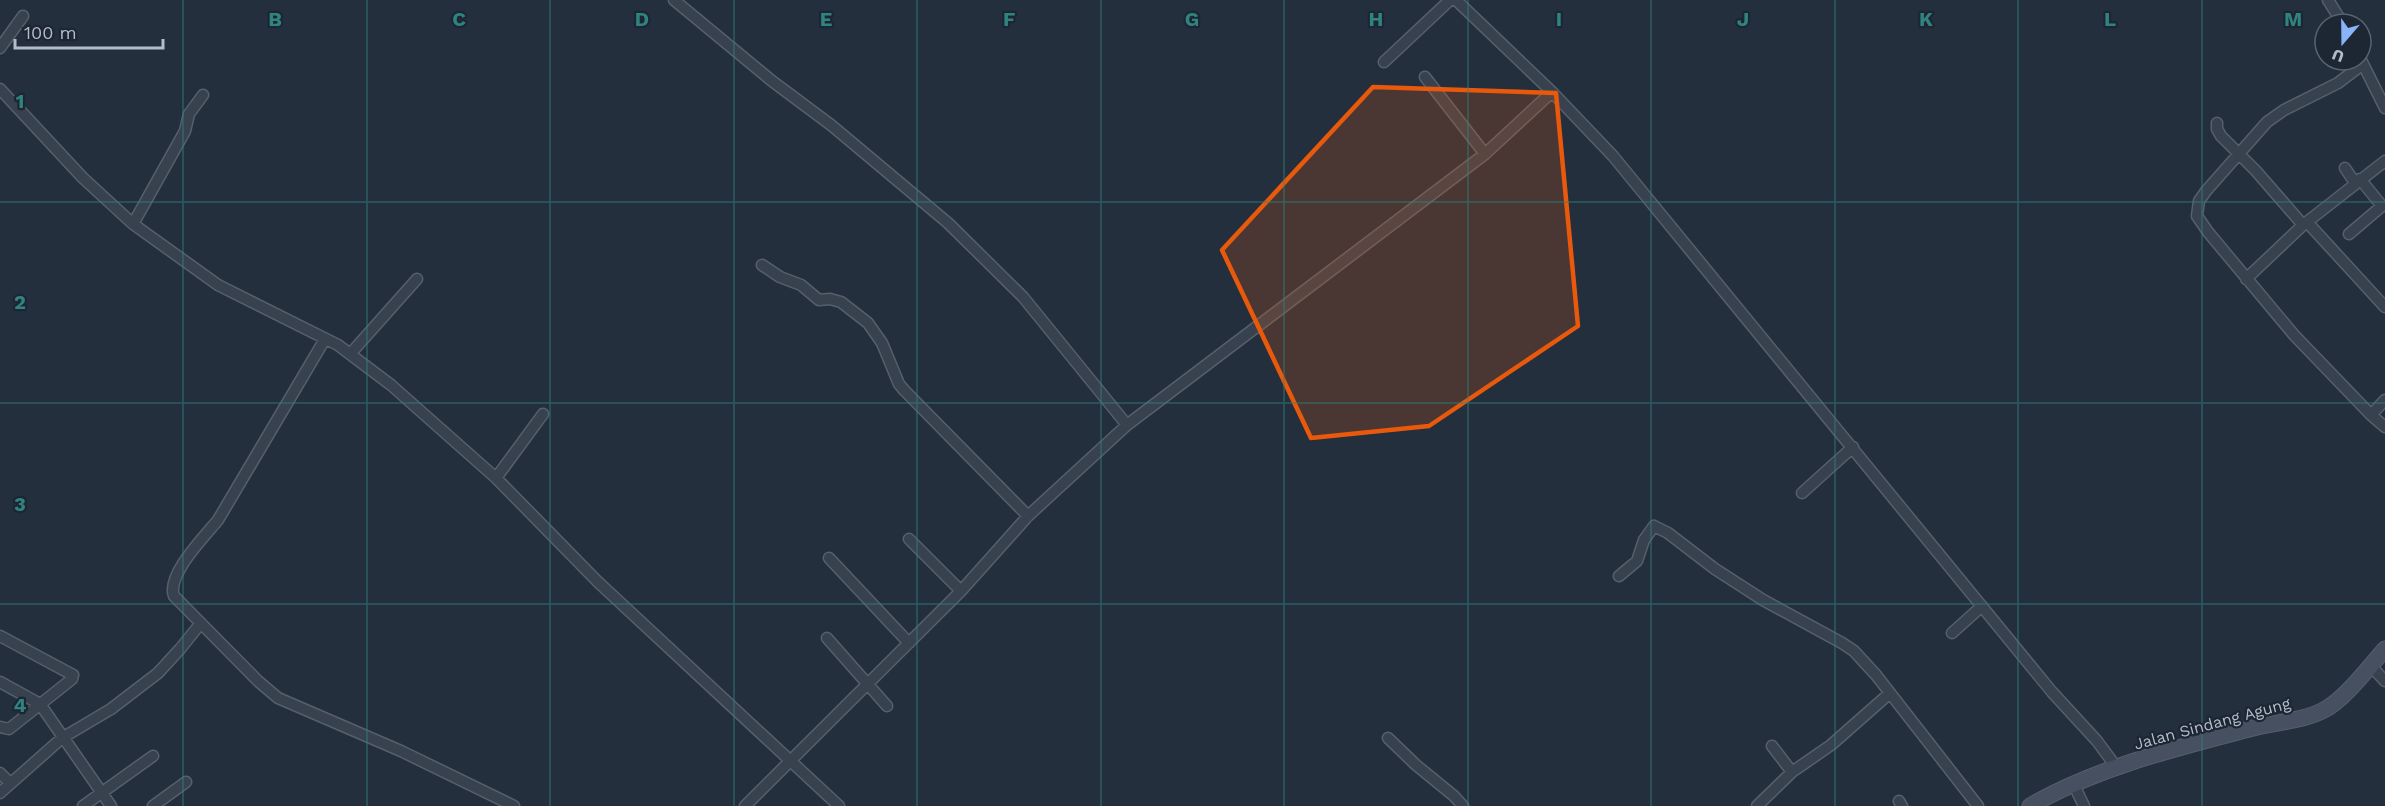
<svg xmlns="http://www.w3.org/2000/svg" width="2385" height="806" viewBox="0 0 2385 806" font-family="'Work Sans',sans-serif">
  <rect width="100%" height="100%" fill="#242f3e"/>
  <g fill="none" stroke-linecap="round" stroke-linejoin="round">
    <g stroke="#565f6c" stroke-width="13">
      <path id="street" d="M674 0 772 81 831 125 948 223 1023 297 1127 425
        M1456 0 1552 92 1613 156 2052 692 2097 741 2117 768
        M2328 0 2343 24
        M0 48 23 16
        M2361 60 2385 108
        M1384 62 1450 0
        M2363 64 2338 83 2284 110 2267 122 2206 191 2199 201 2197 216 2208 232 2294 335 2371 415 2385 427
        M1425 77 1485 154
        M0 89 83 178 133 224 218 285 338 345 391 385 496 478 598 582 839 806
        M2217 123V129L2221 136 2256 171 2303 225
        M2345 168 2355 183
        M2307 222 2385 307
        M133 224 185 131 189 114 203 95
        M2349 234 2382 206 2360 179
        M762 265 780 277 801 285 819 300 830 299 841 302 868 323 882 343 899 384 904 390 1028 516
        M2246 279 2303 225 2385 161
        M325 339 218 520C205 536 166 575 174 596L258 681 278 698 401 751 514 806
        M351 353 417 279
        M2371 415 2385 400
        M496 478 543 414
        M1802 493 1853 447
        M909 539 961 591
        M829 558 909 643
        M1619 576 1637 561 1644 540 1654 526 1668 533 1715 569 1763 600 1842 643 1854 651 1876 675 1978 806
        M1952 633 1982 606
        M0 636 73 675 72 679 9 729 0 727
        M827 638 887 706
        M2370 665 2385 681
        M0 682 40 704 111 806
        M1388 738 1416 765 1454 796 1463 806
        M1772 746 1792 772
        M0 773 10 783
        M2073 783 2084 806
        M0 793 62 738 111 709 158 673 180 649 201 623
        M1899 801 1902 806
        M83 806 153 756
        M153 806 186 782
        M745 806 961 591 1028 516 1127 425 1485 154 1552 92
        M1757 806 1792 772 1831 745 1890 693"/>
    </g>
    <g stroke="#565f6c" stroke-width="17">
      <path id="secondary" d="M2030 806C2095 768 2176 748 2249 729 2273 722 2301 722 2324 710 2344 700 2369 667 2385 649"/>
    </g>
    <use href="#street" stroke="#38414e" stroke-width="10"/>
    <use href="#secondary" stroke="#465061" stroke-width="15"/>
  </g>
  <path fill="#e8590c" fill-opacity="0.2" stroke="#e8590c" stroke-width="4.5" stroke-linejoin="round" d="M1373 87 1556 93 1578 326 1429 426 1311 438 1222 250Z"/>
  <path fill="none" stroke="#308480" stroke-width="1.5" stroke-opacity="0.55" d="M183 0V806M367 0V806M550 0V806M734 0V806M917 0V806M1101 0V806M1284 0V806M1468 0V806M1651 0V806M1835 0V806M2018 0V806M2202 0V806M0 202H2385M0 403H2385M0 604H2385"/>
  <g text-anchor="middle" stroke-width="4.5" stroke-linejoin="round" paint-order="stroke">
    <g font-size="16" fill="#b4bcc9" stroke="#1d2633">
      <text transform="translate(2212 723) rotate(-15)" y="6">Jalan Sindang Agung</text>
    </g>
  </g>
  <g font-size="20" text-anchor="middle" font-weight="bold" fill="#308480" stroke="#1d2633" stroke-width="4.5" stroke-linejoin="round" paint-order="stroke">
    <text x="275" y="26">B</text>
    <text x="459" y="26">C</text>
    <text x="642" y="26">D</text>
    <text x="826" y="26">E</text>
    <text x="1009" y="26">F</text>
    <text x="1192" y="26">G</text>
    <text x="1376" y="26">H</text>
    <text x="1559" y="26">I</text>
    <text x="1743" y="26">J</text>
    <text x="1926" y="26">K</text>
    <text x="2110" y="26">L</text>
    <text x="2293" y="26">M</text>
    <text x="20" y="108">1</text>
    <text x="20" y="309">2</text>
    <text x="20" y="511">3</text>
    <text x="20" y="712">4</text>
  </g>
  <g transform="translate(2343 42) rotate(200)"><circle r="28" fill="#1d2633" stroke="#59626f" stroke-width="1.5"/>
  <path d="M0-4.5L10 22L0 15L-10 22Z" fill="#8ab4f8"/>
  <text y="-9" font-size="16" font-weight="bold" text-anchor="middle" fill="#b4bcc9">U</text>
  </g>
  <path d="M15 39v9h148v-9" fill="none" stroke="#b4bcc9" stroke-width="3"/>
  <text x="24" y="39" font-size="18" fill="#b4bcc9" stroke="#1d2633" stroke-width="4.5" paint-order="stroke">100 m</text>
</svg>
